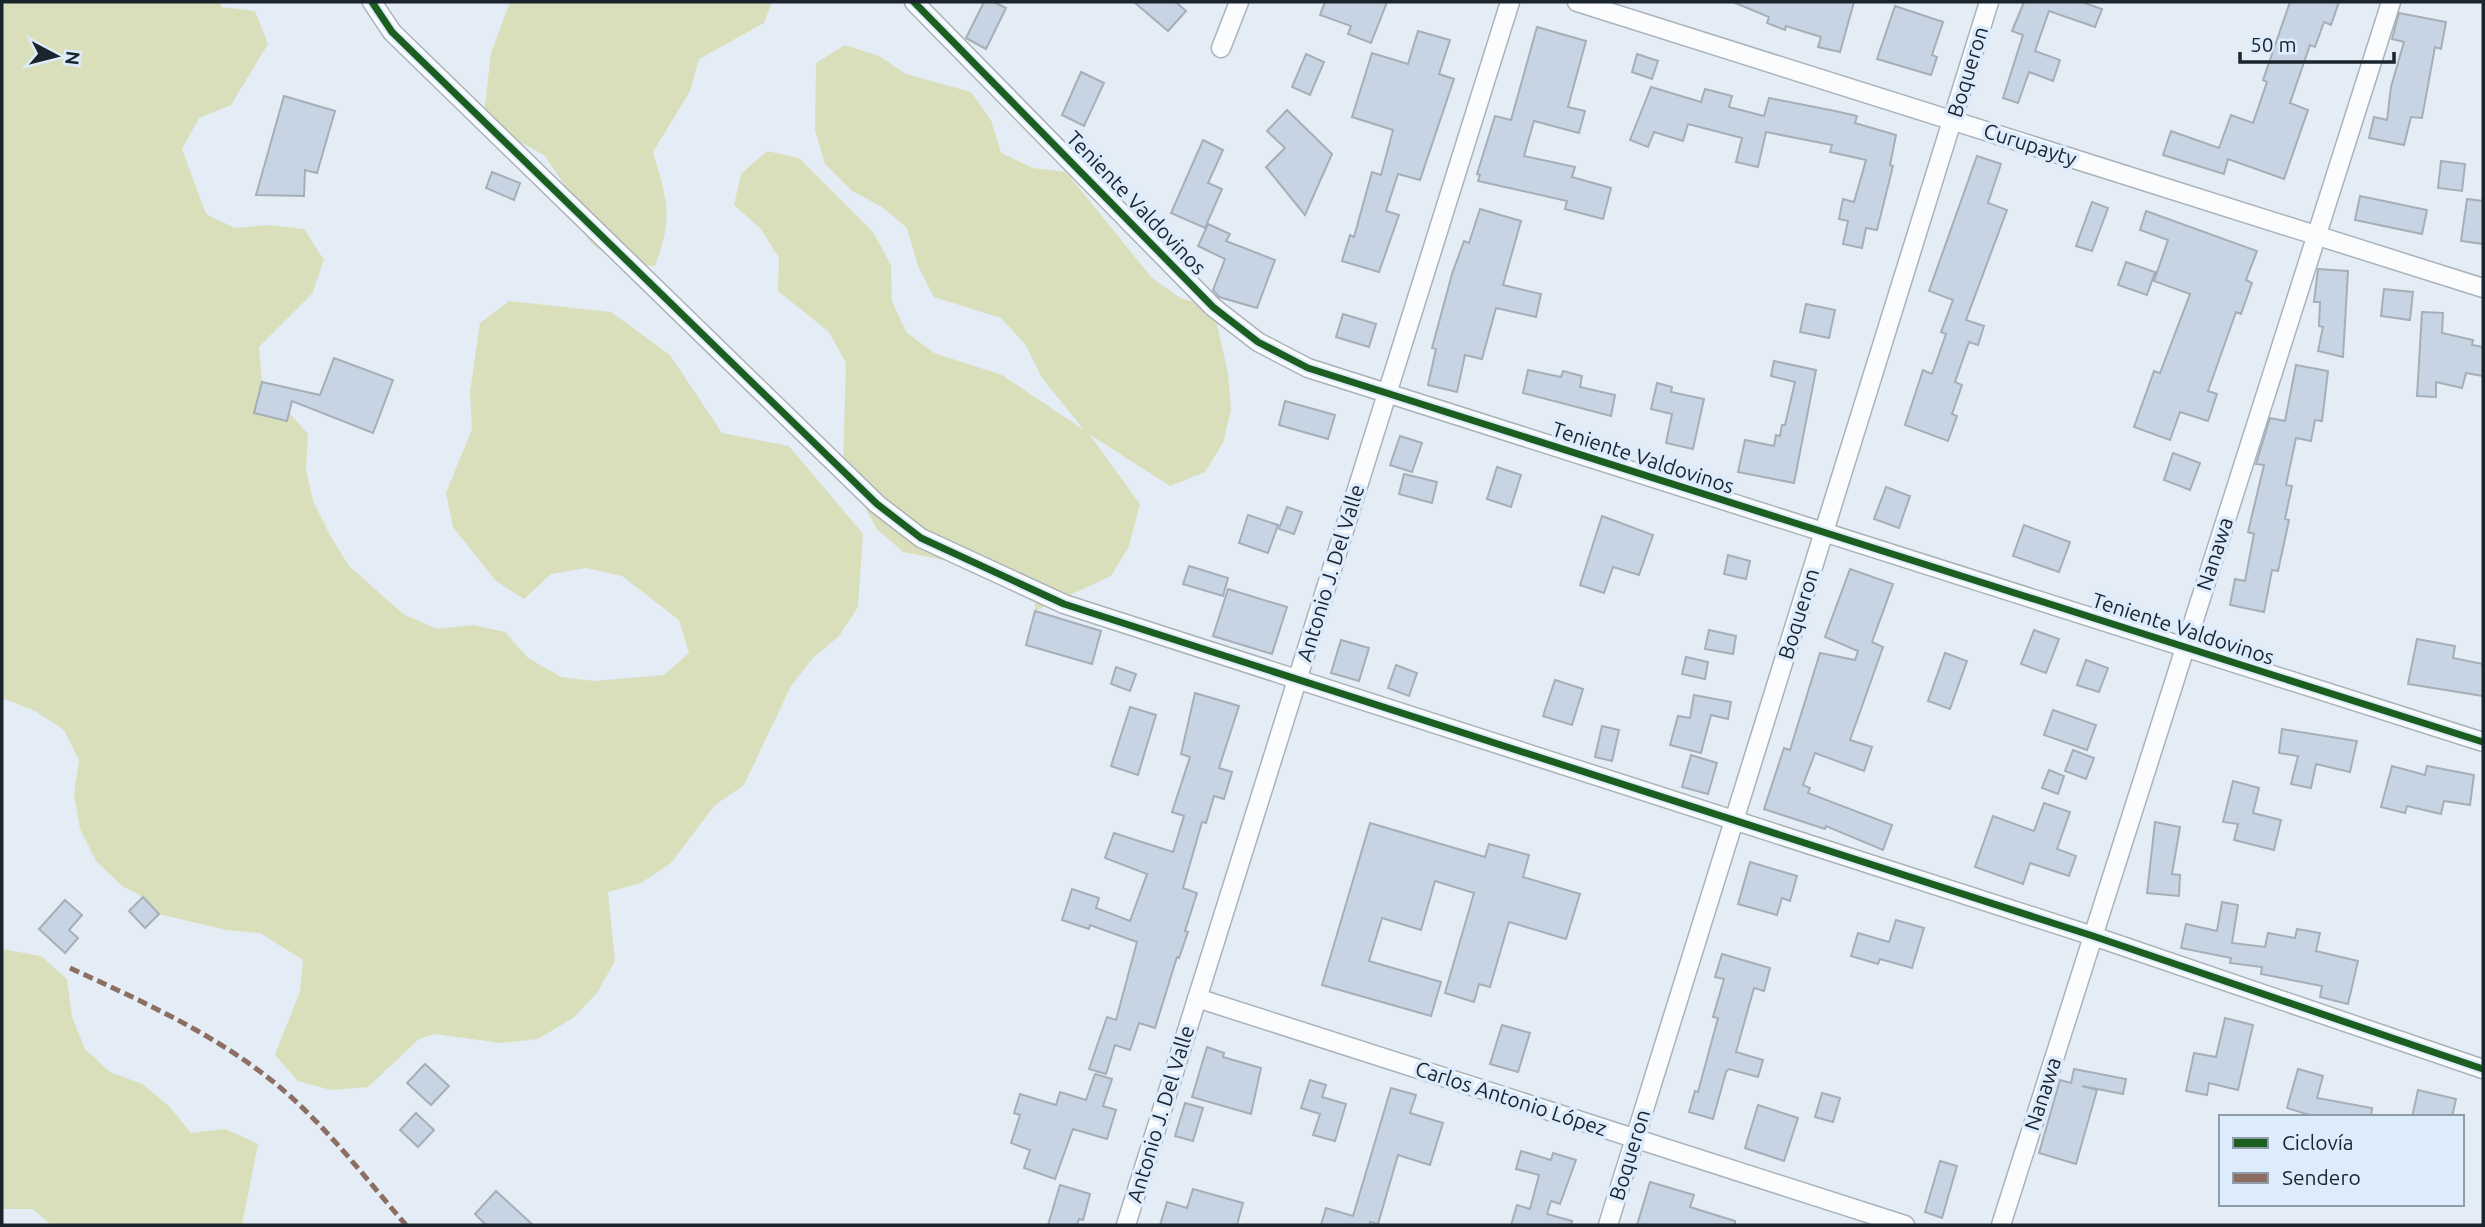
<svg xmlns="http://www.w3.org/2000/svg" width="2485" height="1227" viewBox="0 0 2485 1227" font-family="Ubuntu,sans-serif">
  <rect width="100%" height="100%" fill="#e4ecf5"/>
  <path fill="#dadfbb" d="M2 2H221V7L255 11 268 44 231 105 199 118 182 149 206 214 235 228 269 225 304 229 324 260 312 294 259 347 262 382 308 434 306 469 313 501 331 537 349 566 403 614 437 629 473 625 505 632 528 658 561 677 594 681 664 675 689 653 679 620 622 576 586 568 551 574 524 599 496 581 453 527 446 493 472 429 470 392 480 323 509 301 611 312 670 355 722 433 789 446 863 534 858 607 839 636 813 658 791 686 744 785 715 805 671 863 641 883 608 892 615 961 597 993 573 1018 538 1039 501 1043 434 1034 419 1039 368 1087 331 1090 298 1081 275 1055 300 991 303 960 260 933 226 930 159 914 143 897 122 886 96 861 80 829 74 795 79 760 64 730 35 711 2 698Z
    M510 2H772L764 23 699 59 690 91 653 152C667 201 674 216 655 266L620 262 593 245 571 217 564 184 544 155 483 122 491 53Z
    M845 45 879 56 906 74 971 92 991 120 1001 153 1033 168 1066 172 1152 278 1180 298 1213 307 1228 373 1231 410 1223 443 1205 472 1170 486 1089 434 1140 504 1129 546 1111 576 1035 611V597L974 566 903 552 877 529 843 468 846 363 829 332 778 291 779 258 761 229 734 205 741 174 767 151 799 158 873 232 891 265 892 301 906 332 934 353 1002 375 1084 430 1042 378 1025 344 1001 318 934 297 918 266 907 228 882 207 852 191 825 164 815 130 816 63Z
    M2 949 41 956 67 979 72 1017 85 1049 110 1072 142 1084 169 1106 191 1133 225 1129 258 1144 242 1225H51L33 1209H2Z"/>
  <path fill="#c6d4e3" stroke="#a6aeb7" stroke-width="2" d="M984 2H994L1006 8 986 49 966 38Z
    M1134 2H1176L1186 11 1168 31Z
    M1325 2H1387L1371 43 1348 34 1351 26 1320 15Z
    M1733 2H1854L1840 52 1818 47 1821 37 1786 26 1785 30 1767 23 1769 17Z
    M2024 2H2082L2102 9 2095 27 2049 11 2035 51 2060 60 2053 81 2029 72 2018 103 2003 98 2023 35 2012 31Z
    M2290 2H2339L2331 25 2324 22 2315 47 2310 45 2290 103 2308 110 2284 179 2228 159 2224 174 2163 155 2171 131 2219 148 2231 115 2253 123 2267 82 2263 80Z
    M1895 6 1943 22 1932 55 1937 57 1931 75 1877 59Z
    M2399 13 2446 22 2441 49 2435 47 2422 118 2411 117 2404 145 2369 138 2374 117 2387 120 2391 87 2404 42 2392 39Z
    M1537 27 1586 41 1568 107 1585 111 1579 133 1534 121 1524 156 1575 167 1572 177 1611 188 1603 219 1565 209 1567 201 1478 181 1480 175 1477 174 1495 116 1511 120Z
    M1418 31 1450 40 1439 74 1454 79 1420 180 1398 174 1386 211 1399 215 1379 272 1342 261 1350 235 1354 237 1372 172 1381 175 1393 130 1352 117 1372 53 1408 64Z
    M1306 54 1324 62 1310 95 1292 87Z
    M1637 54 1658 61 1652 79 1632 72Z
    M1081 72 1104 83 1084 126 1062 115Z
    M1651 87 1701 102 1705 89 1732 96 1729 107 1764 116 1769 98 1835 111 1857 116 1855 123 1896 135 1890 165 1893 166 1877 230 1866 228 1862 248 1843 244 1848 221 1839 219 1843 199 1854 202 1866 160 1830 152 1832 145 1766 132 1758 167 1736 162 1742 138 1688 124 1683 141 1654 132 1648 147 1630 140Z
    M284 96 335 111 317 173 305 170 304 196 256 195Z
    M1287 110 1332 154 1305 215 1266 167 1285 148 1267 131Z
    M1203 140 1223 150 1208 183 1222 189 1205 228 1171 213Z
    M1977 156 2001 164 1988 203 2007 210 1966 320 1984 326 1978 345 1969 342 1955 382 1962 385 1952 414 1957 416 1948 441 1905 425 1923 370 1932 374 1946 334 1941 332 1953 300 1929 291Z
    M2441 161 2465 164 2462 191 2438 188Z
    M492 172 520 183 514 200 486 188Z
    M2360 196 2427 210 2422 234 2355 220Z
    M2467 199 2483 201V244L2461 241Z
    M2092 202 2108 208 2092 251 2076 246Z
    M1480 209 1521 221 1503 285 1541 294 1536 317 1496 308 1482 359 1465 355 1457 392 1428 385 1436 349 1432 348 1452 274 1464 241 1469 243Z
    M2146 211 2257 251 2246 280 2252 283 2241 314 2236 312 2208 391 2217 394 2208 421 2180 412 2170 440 2134 427 2154 371 2160 373 2190 294 2154 281 2168 240 2140 230Z
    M1208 224 1230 234 1226 241 1275 260 1257 308 1219 297 1213 290 1225 259 1198 246Z
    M2126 262 2155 272 2147 295 2118 285Z
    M2318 269 2348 271 2343 357 2318 351 2323 327 2319 326 2320 302H2314Z
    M2384 289 2413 292 2410 320 2381 316Z
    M1806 304 1835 310 1829 338 1800 332Z
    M2422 312 2443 313 2442 333 2473 340 2472 345 2483 347V376L2466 373 2462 388 2436 382V397L2417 396Z
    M1343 314 1376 324 1369 347 1336 337Z
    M334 358 393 380 373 433 292 401 287 421 254 413 262 382 320 395Z
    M1774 361 1816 370 1794 483 1738 472 1745 440 1774 446 1776 435 1780 436 1782 425H1785L1795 382 1771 376Z
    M2296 365 2328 371 2322 421 2315 420 2311 441 2296 438 2286 485 2292 486 2285 519 2289 520 2278 571 2272 570 2264 612 2230 605 2235 579 2245 581 2254 534 2248 532 2264 465 2256 464 2270 418 2285 421Z
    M1528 370 1561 377 1563 371 1582 376 1580 387 1615 395 1611 416 1523 393Z
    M1657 383 1672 387 1671 392 1704 399 1693 449 1666 443 1672 414 1651 409Z
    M1285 401 1335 415 1328 439 1279 425Z
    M1400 436 1422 443 1412 472 1390 465Z
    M2173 453 2200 463 2190 490 2164 480Z
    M1497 467 1521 475 1511 507 1487 499Z
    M1404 474 1437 482 1432 503 1399 494Z
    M1886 487 1910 496 1899 528 1874 519Z
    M1287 507 1302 512 1294 534 1279 529Z
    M1248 515 1278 525 1268 553 1239 543Z
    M1602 516 1653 535 1639 575 1613 567 1604 593 1580 585Z
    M2024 525 2070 542 2059 572 2013 556Z
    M1728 555 1750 561 1746 579 1724 574Z
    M1189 566 1228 578 1223 596 1183 584Z
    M1850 569 1893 584 1872 642 1883 647 1850 740 1872 747 1864 771 1815 753 1803 785 1810 788 1808 793 1892 825 1883 850 1826 826 1825 829 1764 809 1784 748 1790 750 1820 653 1855 660 1858 651 1825 637Z
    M1228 589 1287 607 1272 654 1213 636Z
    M1035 611 1101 631 1092 664 1026 645Z
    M1709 630 1736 636 1733 654 1705 649Z
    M2034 630 2059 639 2046 673 2021 664Z
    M2417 639 2455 646 2453 658 2483 664V696L2408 684Z
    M1341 640 1369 648 1359 681 1331 673Z
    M1945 653 1967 661 1950 709 1928 701Z
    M1686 657 1708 662 1705 679 1682 674Z
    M2086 660 2108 668 2099 692 2077 685Z
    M1396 665 1417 673 1409 696 1388 688Z
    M1116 667 1136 674 1130 691 1111 684Z
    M1555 680 1583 689 1572 725 1543 716Z
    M1195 693 1239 706 1219 768 1232 772 1224 799 1214 796 1206 823 1202 822 1183 888 1197 893 1185 931 1188 932 1179 958 1177 957 1155 1028 1139 1023 1130 1050 1115 1045 1106 1074 1089 1069 1107 1017 1116 1020 1137 942 1090 925 1089 929 1062 920 1072 889 1099 898 1096 908 1130 921 1147 874 1105 858 1114 833 1173 852 1184 816 1172 812 1190 757 1181 754Z
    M1694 695 1731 702 1728 719 1711 715 1701 753 1670 745 1678 716 1690 718Z
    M1130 707 1156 715 1138 775 1111 766Z
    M2053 710 2096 725 2087 750 2044 735Z
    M1602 726 1619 730 1612 761 1595 757Z
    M2282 729 2357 741 2350 772 2316 764 2311 788 2291 784 2298 756 2279 753Z
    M2073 750 2094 758 2086 779 2065 771Z
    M1691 755 1717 763 1708 794 1682 787Z
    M2392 766 2425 775 2427 766 2474 775 2470 805 2444 801 2441 814 2407 806 2405 813 2381 807Z
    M2049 770 2064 776 2058 794 2042 788Z
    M2233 781 2259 788 2253 813 2281 820 2274 850 2234 840 2238 824 2223 822Z
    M2044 803 2070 812 2057 849 2076 856 2069 876 2030 863 2023 884 1975 867 1993 816 2034 831Z
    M2155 822 2180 827 2172 874 2180 875 2179 896 2147 893Z
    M1370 823 1485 857 1489 844 1529 855 1523 877 1580 894 1566 939 1509 922 1490 987 1479 984 1474 1002 1445 993 1474 893 1435 881 1421 930 1382 918 1369 961 1441 982 1431 1016 1322 985Z
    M1750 862 1797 876 1790 901 1782 898 1777 915 1738 904Z
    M143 897 159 914 145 928 129 911Z
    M65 900 82 915 69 930 78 938 65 953 39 929Z
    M2222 902 2238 905 2232 943 2265 947 2268 933 2295 938 2297 929 2320 933 2316 951 2358 961 2348 1004 2320 997 2322 986 2261 974 2262 967 2230 963 2231 958 2181 948 2186 924 2217 931Z
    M1896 920 1924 928 1912 968 1880 959 1878 964 1851 956 1858 933 1889 942Z
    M1722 954 1770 968 1764 991 1754 988 1736 1052 1763 1060 1758 1077 1729 1069 1726 1072 1713 1119 1689 1112 1695 1091 1698 1092 1718 1018 1713 1017 1724 979 1715 977Z
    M2225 1018 2253 1025 2238 1090 2209 1083 2207 1095 2186 1091 2194 1053 2216 1057Z
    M1502 1025 1530 1033 1518 1072 1490 1064Z
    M1207 1047 1224 1053 1223 1057 1261 1068 1251 1114 1192 1097Z
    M425 1064 449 1086 431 1105 407 1083Z
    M2074 1069 2126 1079 2123 1094 2082 1086 2097 1090 2076 1164 2039 1153 2060 1080 2071 1083Z
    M2298 1069 2323 1076 2317 1098 2372 1108 2371 1117H2316L2287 1108Z
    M1095 1074 1112 1079 1103 1106 1116 1110 1107 1139 1073 1129 1055 1179 1024 1168 1030 1150 1011 1143 1020 1115 1014 1113 1020 1094 1056 1105 1060 1092 1086 1100Z
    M1310 1080 1326 1085 1322 1097 1346 1104 1335 1141 1313 1135 1320 1114 1301 1108Z
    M1391 1088 1416 1095 1410 1113 1443 1123 1430 1165 1398 1155 1378 1224 1370 1222 1369 1225H1321L1326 1208 1353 1216Z
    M2418 1090 2456 1099 2452 1117H2412Z
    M1822 1093 1840 1098 1833 1122 1815 1117Z
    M1185 1103 1203 1108 1193 1141 1175 1136Z
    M1758 1105 1798 1118 1784 1161 1745 1148Z
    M416 1113 434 1130 418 1147 400 1130Z
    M1521 1151 1551 1160 1553 1153 1576 1160 1560 1204 1551 1201 1547 1214 1572 1221 1571 1225H1511L1517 1205 1530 1209 1539 1175 1516 1169Z
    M1940 1161 1957 1166 1942 1218 1925 1212Z
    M1650 1182 1694 1195 1690 1207 1735 1221V1225H1637Z
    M1060 1185 1090 1194 1083 1220 1079 1219 1077 1225H1048Z
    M1193 1189 1243 1203 1237 1225H1160L1167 1202 1187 1208Z
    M496 1191 533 1225H486L475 1214Z"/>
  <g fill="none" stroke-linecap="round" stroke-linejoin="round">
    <g stroke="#aab3bb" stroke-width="21">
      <path id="minor" d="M372 2 392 32 877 504 921 538 1064 604 2093 936 2483 1069
        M914 2 1213 307 1258 342 1308 368 2483 742
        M1577 2 2483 288
        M1221 48 1239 2
        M1197 998 1905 1225
        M1126 1225 1510 2
        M1608 1225 1989 2
        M2001 1225 2391 2"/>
    </g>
    <use href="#minor" stroke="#fbfcfe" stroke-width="18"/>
    <path stroke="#8d6e63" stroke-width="5" stroke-dasharray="10 5" stroke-linecap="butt" d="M70 968C135 998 200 1027 258 1070 316 1112 360 1172 406 1225"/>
    <g stroke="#ddecfc" stroke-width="11">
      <path id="cycleway" d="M372 2 392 32 877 504 921 538 1064 604 2093 936 2483 1069
        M914 2 1213 307 1258 342 1308 368 2483 742"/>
    </g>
    <use href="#cycleway" stroke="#1b5e20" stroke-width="7"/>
  </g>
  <g text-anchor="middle" stroke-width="7" stroke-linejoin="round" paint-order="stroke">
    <g font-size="21" fill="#1a242d" stroke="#ddecfc">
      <text transform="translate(1968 72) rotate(-73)" y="7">Boqueron</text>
      <text transform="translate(2030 145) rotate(18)" y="7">Curupayty</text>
      <text transform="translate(1136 203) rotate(46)" y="7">Teniente Valdovinos</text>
      <text transform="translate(1643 458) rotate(18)" y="7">Teniente Valdovinos</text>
      <text transform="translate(2215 554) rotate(-72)" y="7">Nanawa</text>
      <text transform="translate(1331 573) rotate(-73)" y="7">Antonio J. Del Valle</text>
      <text transform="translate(1799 614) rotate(-73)" y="7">Boqueron</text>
      <text transform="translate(2183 629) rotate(18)" y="7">Teniente Valdovinos</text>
      <text transform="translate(2043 1094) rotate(-72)" y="7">Nanawa</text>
      <text transform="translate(1511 1099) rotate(18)" y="7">Carlos Antonio López</text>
      <text transform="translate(1161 1114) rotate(-73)" y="7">Antonio J. Del Valle</text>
      <text transform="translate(1630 1155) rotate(-73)" y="7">Boqueron</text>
    </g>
  </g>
  <rect width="2485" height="1227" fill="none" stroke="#1a242d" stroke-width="7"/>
  <rect x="2219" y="1115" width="245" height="91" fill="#ddecfc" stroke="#8f9ca9" stroke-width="2"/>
  <rect x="2233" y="1138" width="35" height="10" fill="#1b5e20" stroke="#8f9ca9" stroke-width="2"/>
  <text x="2282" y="1150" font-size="21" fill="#1a242d">Ciclovía</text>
  <rect x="2233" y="1173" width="35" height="10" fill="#8d6e63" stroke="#8f9ca9" stroke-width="2"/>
  <text x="2282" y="1185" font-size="21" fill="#1a242d">Sendero</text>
  <g transform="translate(56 56) rotate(97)" stroke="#ddecfc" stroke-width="5" paint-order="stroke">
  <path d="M0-5L12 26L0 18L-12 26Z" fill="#1a242d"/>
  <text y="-10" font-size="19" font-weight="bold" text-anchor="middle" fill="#1a242d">N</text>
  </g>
  <path d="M2240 52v10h154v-10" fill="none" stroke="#1a242d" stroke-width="3.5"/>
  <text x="2250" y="52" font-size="21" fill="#1a242d" stroke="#ddecfc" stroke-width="5" paint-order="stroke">50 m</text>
</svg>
